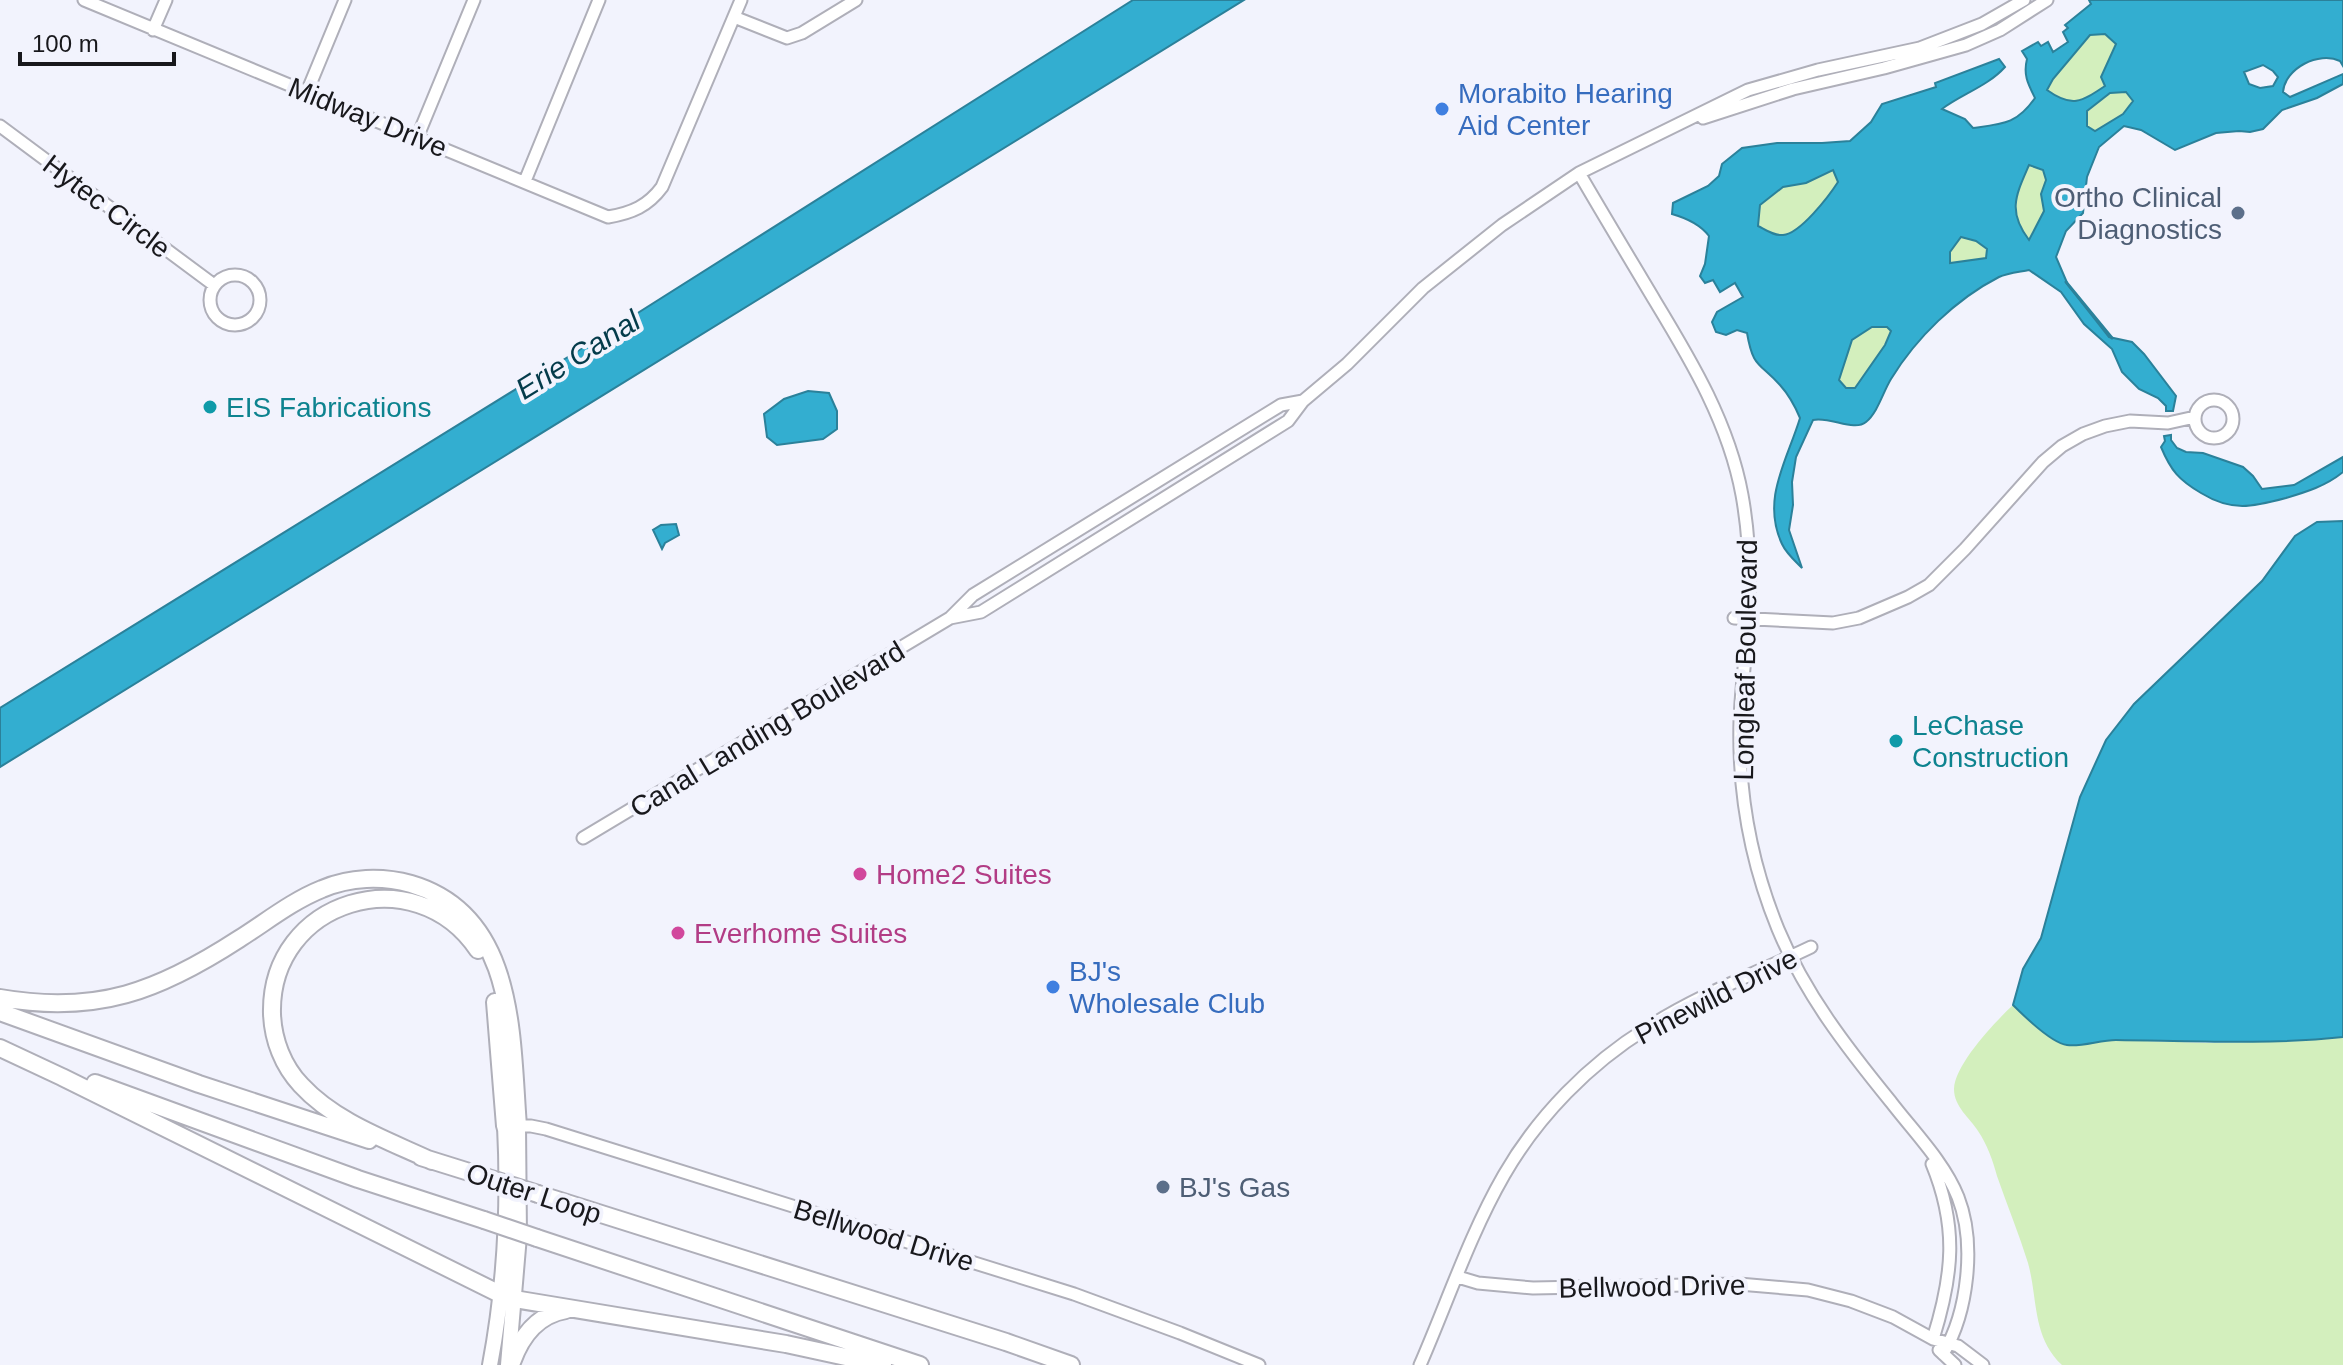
<svg xmlns="http://www.w3.org/2000/svg" width="2343" height="1365" viewBox="0 0 2343 1365" font-family="Helvetica,sans-serif">
  <rect width="100%" height="100%" fill="#f2f3fd"/>
  <path fill="#d3efbd" d="M2106 34 2116 44 2101 77 2105 86C2081 102 2072 108 2047 90L2053 79 2091 35Z
    M2126 92 2133 101 2123 114 2095 131 2087 126V111L2110 93Z
    M2029 165 2043 170 2046 180 2041 194 2044 211 2029 240C2008 210 2015 195 2029 165Z
    M1833 169 1838 182C1829 196 1800 234 1783 235 1774 236 1766 230 1758 226L1759 205 1783 187 1806 183Z
    M1961 237 1976 241 1987 250 1986 258 1950 264V252Z
    M1872 327H1887L1891 331 1885 345 1855 388 1846 389 1839 380 1852 340Z
    M2013 1005 2065 1045 2111 1040 2210 1043 2302 1041 2343 1037V1365H2062C2032 1337 2038 1299 2028 1263 2019 1234 2007 1205 1997 1176 1993 1161 1987 1144 1978 1131 1970 1118 1954 1107 1954 1089 1955 1064 1995 1022 2013 1005Z"/>
  <path fill="#33aed0" stroke="#2b819a" stroke-width="2" fill-rule="evenodd" d="M1133 0H1244L0 767V708L576 352Z
    M2089 0H2343V66L2340 61C2319 51 2285 68 2283 92L2290 97 2343 74V84L2317 98 2282 110 2263 129 2250 132 2239 131 2216 133 2175 150 2141 130 2124 126 2099 147 2087 177 2083 213 2066 231 2056 257 2068 285 2109 337 2132 342 2144 354 2176 396 2173 411H2166V406L2158 398 2139 389 2122 372 2112 349 2084 324 2061 292 2029 270C2019 272 2007 273 1999 277 1956 299 1916 338 1891 379 1883 392 1878 412 1866 422 1854 432 1830 416 1813 420L1796 457 1792 482 1793 505 1789 530 1802 568C1795 561 1786 553 1782 544 1761 499 1787 461 1800 418 1795 406 1789 395 1780 385 1759 362 1753 368 1747 333L1737 330 1726 335 1716 332 1712 322 1717 312 1743 297 1735 283 1720 292 1713 280 1705 283 1700 276 1705 264 1709 236C1700 224 1686 218 1672 214L1673 203 1708 186 1719 176 1722 164 1742 148 1777 143H1822L1850 141 1871 122 1882 104 1936 87 1935 83 1999 59 2005 67C1988 86 1962 94 1942 109L1965 119 1973 128C2003 124 2017 124 2035 98 2028 84 2023 75 2027 59L2022 51 2038 42 2041 46 2048 42 2053 52 2068 42 2063 32 2068 28 2065 25 2091 4ZM2105 34 2116 44 2101 77 2105 86C2081 102 2072 108 2047 90L2053 79 2090 35ZM2263 65 2273 71 2278 77 2273 86 2260 88 2249 84 2244 72ZM2126 92 2133 101 2123 114 2095 131 2087 126V111L2110 93ZM2029 165 2043 170 2046 180 2041 194 2044 211 2029 240C2007 211 2016 195 2029 165ZM1833 170 1838 182C1829 196 1800 234 1783 235 1774 236 1766 230 1758 226L1760 205 1783 187 1806 183ZM1961 237 1976 241 1987 249 1986 258 1950 263V252ZM1872 327H1887L1891 331 1885 345 1855 388H1846L1839 380 1852 340Z
    M808 391 829 393 837 411V429L823 439 777 445 767 437 764 414 784 399Z
    M2171 435V440L2177 448 2186 452 2203 453 2243 467 2253 476 2262 489 2294 485 2343 457V472C2326 486 2306 492 2286 498 2252 507 2232 512 2201 493 2179 480 2171 471 2161 447L2165 441 2164 436Z
    M2343 521V1037C2267 1045 2192 1041 2116 1040 2100 1040 2082 1047 2067 1045 2052 1043 2023 1015 2013 1005L2023 969 2041 938 2080 797 2106 740 2134 704 2262 581 2295 536 2317 522Z
    M676 524 679 535 665 543 662 549 653 530 661 525Z"/>
  <g fill="none" stroke-linecap="round" stroke-linejoin="round">
    <path stroke="#2b819a" stroke-width="3" d="M2066 282 2112 338"/>
    <g stroke="#afafb9" stroke-width="15">
      <path id="minor" d="M84 0 608 217C632 213 648 206 662 187L741 0
        M734 17 787 38 802 33 856 0
        M153 30 166 0
        M307 92 345 0
        M1703 118 1793 89 1884 68 1966 45 2000 30 2047 0
        M0 126 214 285
        M417 138 474 0
        M1579 173C1604 216 1630 259 1655 301 1692 362 1729 424 1742 495 1750 539 1751 585 1748 630 1745 661 1741 690 1740 721 1738 792 1751 863 1778 929 1805 994 1847 1048 1891 1102 1914 1132 1944 1162 1958 1197 1976 1243 1968 1312 1943 1354
        M525 181 599 0
        M210 300a25 25 0 1 1 50 0a25 25 0 1 1-50 0Z
        M2195 419a19 19 0 1 1 38 0a19 19 0 1 1-38 0Z
        M950 618 981 612 1288 421 1303 401 1347 364 1423 288 1502 225 1579 173 1748 90 1818 70 1920 48 1982 24 2024 0
        M1734 618 1833 623 1859 618 1908 597 1929 585 1965 549 2043 462 2062 446 2083 434 2105 426 2130 421 2168 423 2195 417
        M583 838 950 618 973 595 1281 405 1303 401
        M513 1126H531L546 1129 1074 1294 1180 1333 1259 1365
        M1932 1164C1958 1227 1953 1275 1933 1339
        M1458 1277 1478 1283 1533 1288 1739 1284 1808 1290 1851 1301 1893 1317 1933 1339 1958 1346 1983 1365
        M1939 1350 1955 1365
        M1420 1365C1447 1303 1470 1234 1504 1175 1538 1116 1589 1064 1647 1028 1698 995 1757 973 1811 947"/>
    </g>
    <g stroke="#afafb9" stroke-width="18">
      <path id="major" d="M490 1365C505 1286 509 1206 505 1126
        M508 1365 519 1236 518 1126"/>
    </g>
    <g stroke="#afafb9" stroke-width="20">
      <path id="highway" d="M0 998C97 1015 159 991 239 939 266 922 292 901 322 889 350 877 382 876 411 884 517 915 511 1038 518 1126
        M495 1002 505 1126
        M0 1012 199 1084 369 1140
        M0 1048 62 1077 508 1298 786 1344 883 1365
        M95 1083 358 1179 484 1220
        M421 1157 485 1177
        M432 1161C387 1140 335 1122 301 1085 283 1066 273 1040 272 1014 269 900 415 856 478 950
        M538 1194 1006 1342 1071 1365
        M537 1238 920 1365
        M511 1365C520 1338 536 1315 566 1310"/>
    </g>
    <use href="#minor" stroke="#fff" stroke-width="11"/>
    <use href="#major" stroke="#fff" stroke-width="14"/>
    <use href="#highway" stroke="#fff" stroke-width="16"/>
    <g stroke="#afafb9" stroke-width="20" stroke-linecap="butt">
      <path id="highway-bridge" d="M485 1177 538 1194
        M484 1220 537 1238"/>
    </g>
    <use href="#highway-bridge" stroke="#fff" stroke-width="16"/>
  </g>
  <g fill="#3f7fe0" stroke="#f2f3fd" stroke-width="3">
    <circle cx="1442" cy="109" r="8"/>
    <circle cx="1053" cy="987" r="8"/>
  </g>
  <g fill="#5c6f8a" stroke="#f2f3fd" stroke-width="3">
    <circle cx="2238" cy="213" r="8"/>
    <circle cx="1163" cy="1187" r="8"/>
  </g>
  <g fill="#0f9aa8" stroke="#f2f3fd" stroke-width="3">
    <circle cx="210" cy="407" r="8"/>
    <circle cx="1896" cy="741" r="8"/>
  </g>
  <g fill="#d1479c" stroke="#f2f3fd" stroke-width="3">
    <circle cx="860" cy="874" r="8"/>
    <circle cx="678" cy="933" r="8"/>
  </g>
  <g text-anchor="middle" stroke-width="8" stroke-linejoin="round" paint-order="stroke">
    <g font-size="28" fill="#366cbe" stroke="#f2f3fd" text-anchor="start">
      <text x="1458" y="103">Morabito Hearing<tspan x="1458" dy="32">Aid Center</tspan></text>
      <text x="1069" y="981">BJ's<tspan x="1069" dy="32">Wholesale Club</tspan></text>
    </g>
    <g font-size="28" fill="#18181c" stroke="#f2f3fd">
      <text transform="translate(368 117) rotate(22)" y="10">Midway Drive</text>
      <text transform="translate(107 206) rotate(37)" y="10">Hytec Circle</text>
      <text transform="translate(1745 660) rotate(-89)" y="10">Longleaf Boulevard</text>
      <text transform="translate(767 729) rotate(-31)" y="10">Canal Landing Boulevard</text>
      <text transform="translate(1716 996) rotate(-27)" y="10">Pinewild Drive</text>
      <text transform="translate(534 1193) rotate(18)" y="10">Outer Loop</text>
      <text transform="translate(884 1235) rotate(17)" y="10">Bellwood Drive</text>
      <text transform="translate(1652 1286) rotate(-1)" y="10">Bellwood Drive</text>
    </g>
    <g font-size="28" fill="#4e5e75" stroke="#f2f3fd" text-anchor="end">
      <text x="2222" y="207">Ortho Clinical<tspan x="2222" dy="32">Diagnostics</tspan></text>
      <text x="1179" y="1197" text-anchor="start">BJ's Gas</text>
    </g>
    <g font-size="28" fill="#0d838f" stroke="#f2f3fd" text-anchor="start">
      <text x="226" y="417">EIS Fabrications</text>
      <text x="1912" y="735">LeChase<tspan x="1912" dy="32">Construction</tspan></text>
    </g>
    <g font-size="28" fill="#b23c85" stroke="#f2f3fd" text-anchor="start">
      <text x="876" y="884">Home2 Suites</text>
      <text x="694" y="943">Everhome Suites</text>
    </g>
    <g font-size="30" font-style="italic" fill="#043b4a" stroke="#f2f3fd">
      <text transform="translate(578 355) rotate(-32)" y="10">Erie Canal</text>
    </g>
  </g>
  <path d="M20 52v12h154v-12" fill="none" stroke="#18181c" stroke-width="4"/>
  <text x="32" y="52" font-size="24" fill="#18181c" stroke="#f2f3fd" stroke-width="6" paint-order="stroke">100 m</text>
</svg>
